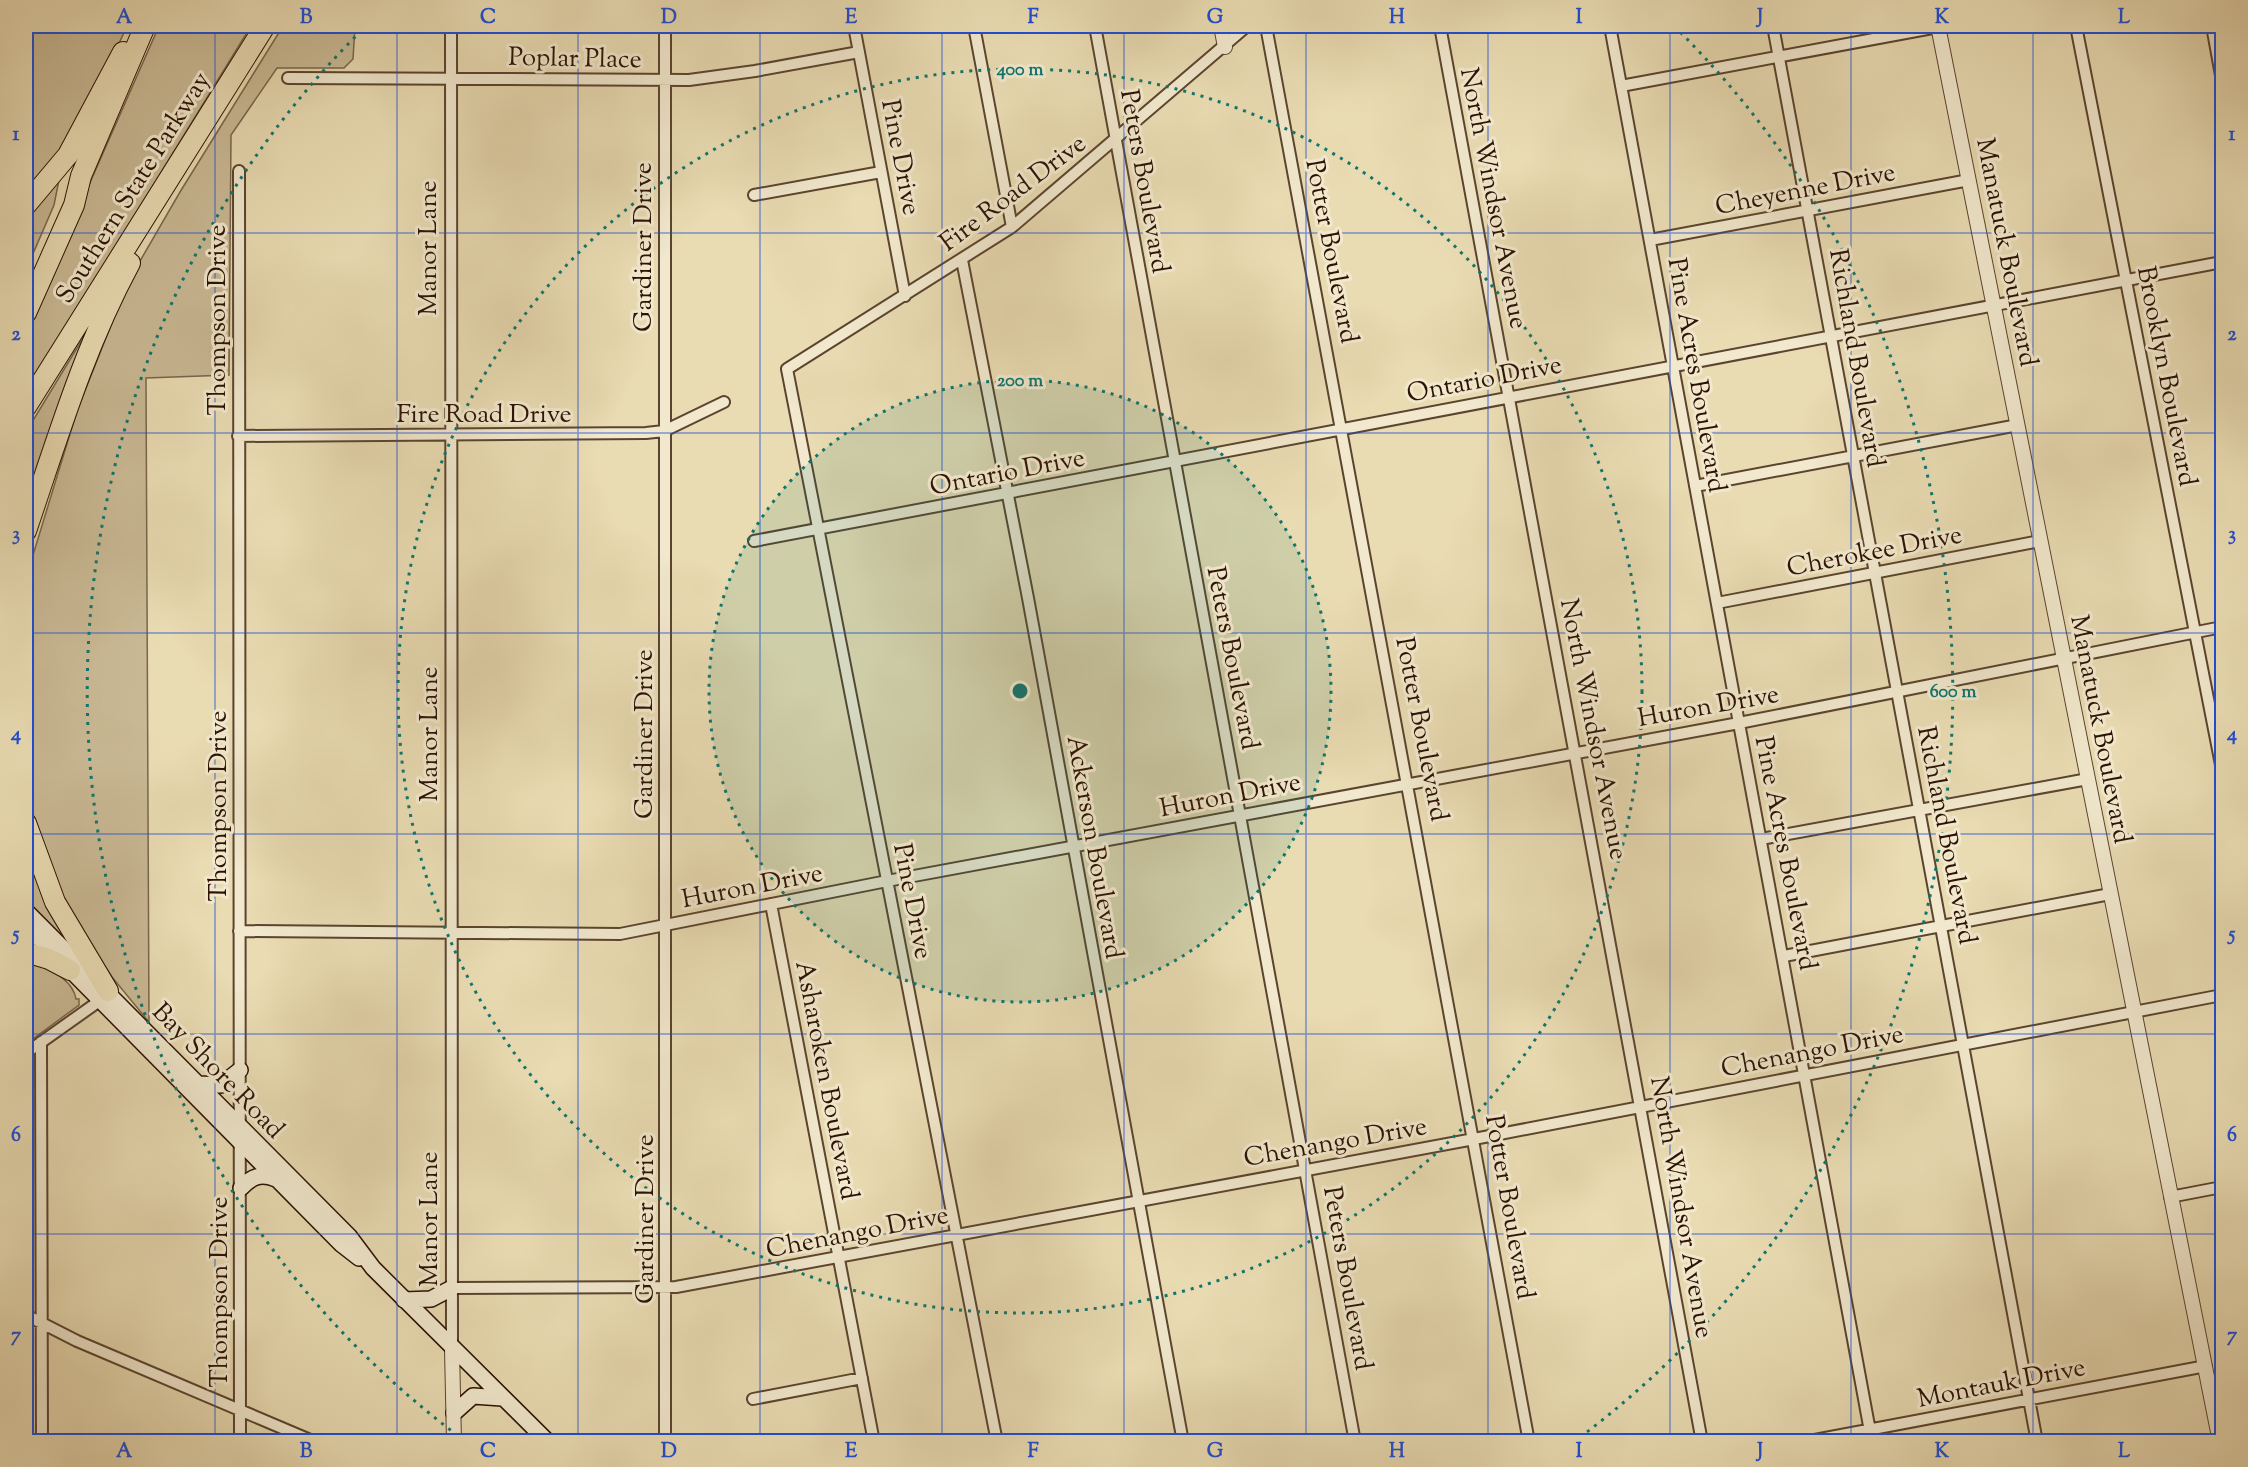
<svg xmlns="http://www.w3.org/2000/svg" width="2248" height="1467" viewBox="0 0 2248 1467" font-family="'Sorts Mill Goudy',serif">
  <rect width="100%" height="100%" fill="#e9dbb2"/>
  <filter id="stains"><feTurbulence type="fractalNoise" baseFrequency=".00333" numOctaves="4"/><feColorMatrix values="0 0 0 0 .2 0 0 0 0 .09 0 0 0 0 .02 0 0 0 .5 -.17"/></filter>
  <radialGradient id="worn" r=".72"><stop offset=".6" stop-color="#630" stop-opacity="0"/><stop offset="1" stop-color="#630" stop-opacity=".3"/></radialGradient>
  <path fill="#c9b994" stroke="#7a664c" stroke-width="1.5" d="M26 26H127L83 122 26 196Z
    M159 26H251L26 392V328Z
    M283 26H355L353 59 344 68H277L231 135 229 375 146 378 149 1022 112 977 80 930 77 931 30 825 26 802V578L77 411 129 280 180 192Z
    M59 180 54 205 26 270V216Z
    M91 325 26 520V432Z
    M26 840 75 953 26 899Z
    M26 957C43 968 72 976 76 999H79V1005L26 1044Z"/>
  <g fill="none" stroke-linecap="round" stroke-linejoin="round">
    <g stroke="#5b442f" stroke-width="14">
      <path id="minor" d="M451 26 452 1348
        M854 26 905 296
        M974 26 1012 227
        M1095 26 1355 1442
        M1266 26 1529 1442
        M1440 26 1702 1442
        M1610 26 1872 1442
        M1773 26 2037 1442
        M2076 26 2222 770
        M2212 26 2222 81
        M288 78 689 80 755 71 859 52
        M1621 86 1938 27
        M239 171 240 1442
        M754 195 881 172
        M1650 240 1969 180
        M962 260 1028 598 1183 1442
        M238 436 646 433 664 431 724 402
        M1695 486 2018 425
        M754 541 2222 262
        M1717 603 2040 541
        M1761 839 2088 779
        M771 904 874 1442
        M239 931 620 934 887 881 1739 723 2222 627
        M1784 956 2110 894
        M41 1042 42 1442
        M26 1053 105 997
        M2170 1197 2222 1187
        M452 1288 676 1287 1474 1139 2222 995
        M26 1315 77 1341 315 1442
        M753 1399 862 1378
        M665 1442V26
        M997 1442 787 369 1012 227 1247 26
        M1804 1442 2206 1366"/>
    </g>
    <g stroke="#5b442f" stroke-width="16">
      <path id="tertiary" d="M1221 26 1225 47
        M1938 26 2220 1442
        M452 1348 454 1442"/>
    </g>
    <g stroke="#2c1203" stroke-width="18">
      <path id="secondary" d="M26 911 349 1236 373 1268 548 1442
        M26 925 341 1244 359 1258
        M199 1084 221 1085 240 1070
        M241 1188C252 1176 261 1173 276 1179
        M404 1300 431 1299 452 1288
        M454 1413 473 1396 502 1398"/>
    </g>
    <g stroke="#2c1203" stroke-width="22">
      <path id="motorway" d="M26 205 68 155 123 52
        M26 313 74 205 81 176 145 26
        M26 407 265 26
        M26 531C57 440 84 348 130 263
        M26 823 55 902 108 991
        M26 952 49 959 70 970"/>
    </g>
    <use href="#minor" stroke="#f1e8cd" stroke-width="10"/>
    <use href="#tertiary" stroke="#f1e8cd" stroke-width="14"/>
    <use href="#secondary" stroke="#f1e8cd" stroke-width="15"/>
    <use href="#motorway" stroke="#e9dbb2" stroke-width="20"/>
  </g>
  <path fill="none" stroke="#1d4ed8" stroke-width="1.5" stroke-opacity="0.55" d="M215 26V1442M397 26V1442M578 26V1442M760 26V1442M942 26V1442M1124 26V1442M1306 26V1442M1488 26V1442M1670 26V1442M1851 26V1442M2033 26V1442M26 233H2222M26 433H2222M26 633H2222M26 834H2222M26 1034H2222M26 1234H2222"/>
  <circle cx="1020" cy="691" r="311" fill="#0f766e" fill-opacity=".12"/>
  <g fill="none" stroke="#0f766e" stroke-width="3" stroke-dasharray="3 6">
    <circle cx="1020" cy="691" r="311"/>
    <circle cx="1020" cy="691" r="622"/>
    <path d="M465 1441A933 933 0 0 1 366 26M1674 26A933 933 0 0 1 1575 1441"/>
  </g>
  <g text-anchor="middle" stroke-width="6" stroke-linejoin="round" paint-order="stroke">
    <g font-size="26" fill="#2c1203" stroke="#f1e8cd">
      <text transform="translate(575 57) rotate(1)" y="9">Poplar Place</text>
      <text transform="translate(902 157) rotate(79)" y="9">Pine Drive</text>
      <text transform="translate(1146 181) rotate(80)" y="9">Peters Boulevard</text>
      <text transform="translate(132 187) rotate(-58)" y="9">Southern State Parkway</text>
      <text transform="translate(1805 188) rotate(-11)" y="9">Cheyenne Drive</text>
      <text transform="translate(1012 192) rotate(-37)" y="9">Fire Road Drive</text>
      <text transform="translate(1495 198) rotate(79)" y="9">North Windsor Avenue</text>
      <text transform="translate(642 247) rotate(-90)" y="9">Gardiner Drive</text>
      <text transform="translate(427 248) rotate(-90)" y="9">Manor Lane</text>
      <text transform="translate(1333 251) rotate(79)" y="9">Potter Boulevard</text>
      <text transform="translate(2008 252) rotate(79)" y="9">Manatuck Boulevard</text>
      <text transform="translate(216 320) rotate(-90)" y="9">Thompson Drive</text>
      <text transform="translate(1858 358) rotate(80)" y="9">Richland Boulevard</text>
      <text transform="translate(1698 375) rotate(80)" y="9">Pine Acres Boulevard</text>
      <text transform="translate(2168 376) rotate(79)" y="9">Brooklyn Boulevard</text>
      <text transform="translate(1484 378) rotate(-11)" y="9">Ontario Drive</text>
      <text x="484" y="422">Fire Road Drive</text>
      <text transform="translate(1007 471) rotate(-11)" y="9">Ontario Drive</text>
      <text transform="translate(1874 550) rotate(-11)" y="9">Cherokee Drive</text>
      <text transform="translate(1234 658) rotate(79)" y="9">Peters Boulevard</text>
      <text transform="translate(1708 705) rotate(-10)" y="9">Huron Drive</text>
      <text transform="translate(1423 729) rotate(79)" y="9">Potter Boulevard</text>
      <text transform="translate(1595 729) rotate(79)" y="9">North Windsor Avenue</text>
      <text transform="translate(2102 729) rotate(79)" y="9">Manatuck Boulevard</text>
      <text transform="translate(428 734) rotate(-90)" y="9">Manor Lane</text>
      <text transform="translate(643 734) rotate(-90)" y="9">Gardiner Drive</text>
      <text transform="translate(1230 794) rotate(-11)" y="9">Huron Drive</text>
      <text transform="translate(217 806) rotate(-90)" y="9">Thompson Drive</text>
      <text transform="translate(1948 835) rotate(79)" y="9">Richland Boulevard</text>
      <text transform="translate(1096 847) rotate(80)" y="9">Ackerson Boulevard</text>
      <text transform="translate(1787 853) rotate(79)" y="9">Pine Acres Boulevard</text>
      <text transform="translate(752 885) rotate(-11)" y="9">Huron Drive</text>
      <text transform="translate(914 901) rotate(79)" y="9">Pine Drive</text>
      <text transform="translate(1812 1050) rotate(-11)" y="9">Chenango Drive</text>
      <text transform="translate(219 1070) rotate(46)" y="9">Bay Shore Road</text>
      <text transform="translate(828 1080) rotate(79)" y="9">Asharoken Boulevard</text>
      <text transform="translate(1335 1141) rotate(-10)" y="9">Chenango Drive</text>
      <text transform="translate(1511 1207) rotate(80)" y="9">Potter Boulevard</text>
      <text transform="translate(1683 1207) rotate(80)" y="9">North Windsor Avenue</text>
      <text transform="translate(428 1219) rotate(-90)" y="9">Manor Lane</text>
      <text transform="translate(644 1219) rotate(-90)" y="9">Gardiner Drive</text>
      <text transform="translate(857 1231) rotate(-11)" y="9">Chenango Drive</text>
      <text transform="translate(1349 1278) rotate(80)" y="9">Peters Boulevard</text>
      <text transform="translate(218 1292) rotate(-90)" y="9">Thompson Drive</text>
      <text transform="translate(2001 1382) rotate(-11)" y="9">Montauk Drive</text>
    </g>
  </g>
  <circle cx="1020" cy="691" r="9" fill="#0f766e" stroke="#f1e8cd" stroke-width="3"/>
  <g font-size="18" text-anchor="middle" font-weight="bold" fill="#0f766e" stroke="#f1e8cd" stroke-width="6" stroke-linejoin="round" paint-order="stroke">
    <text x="1020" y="75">400 m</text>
    <text x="1020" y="386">200 m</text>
    <text x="1953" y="697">600 m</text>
  </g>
  <rect width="2248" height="1467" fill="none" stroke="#e9dbb2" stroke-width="66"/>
  <rect x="33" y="33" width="2182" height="1401" fill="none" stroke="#1d4ed8" stroke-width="2"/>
  <g font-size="20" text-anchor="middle" font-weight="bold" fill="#1d4ed8">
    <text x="124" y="23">A</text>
    <text x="306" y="23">B</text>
    <text x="488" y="23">C</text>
    <text x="669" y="23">D</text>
    <text x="851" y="23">E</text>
    <text x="1033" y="23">F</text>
    <text x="1215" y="23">G</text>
    <text x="1397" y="23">H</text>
    <text x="1579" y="23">I</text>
    <text x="1760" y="23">J</text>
    <text x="1942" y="23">K</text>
    <text x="2124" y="23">L</text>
    <text x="16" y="140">1</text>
    <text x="2232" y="140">1</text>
    <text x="16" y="340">2</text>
    <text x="2232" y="340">2</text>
    <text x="16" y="540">3</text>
    <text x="2232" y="540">3</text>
    <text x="16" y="740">4</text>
    <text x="2232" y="740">4</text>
    <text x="16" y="940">5</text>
    <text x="2232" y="940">5</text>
    <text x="16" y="1141">6</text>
    <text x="2232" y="1141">6</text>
    <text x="16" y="1341">7</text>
    <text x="2232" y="1341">7</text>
    <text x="124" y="1457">A</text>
    <text x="306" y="1457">B</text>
    <text x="488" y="1457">C</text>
    <text x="669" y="1457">D</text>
    <text x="851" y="1457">E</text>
    <text x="1033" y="1457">F</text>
    <text x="1215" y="1457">G</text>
    <text x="1397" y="1457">H</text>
    <text x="1579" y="1457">I</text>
    <text x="1760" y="1457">J</text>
    <text x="1942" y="1457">K</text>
    <text x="2124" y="1457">L</text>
  </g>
  <rect width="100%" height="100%" filter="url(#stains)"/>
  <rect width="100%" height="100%" fill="url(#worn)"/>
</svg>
